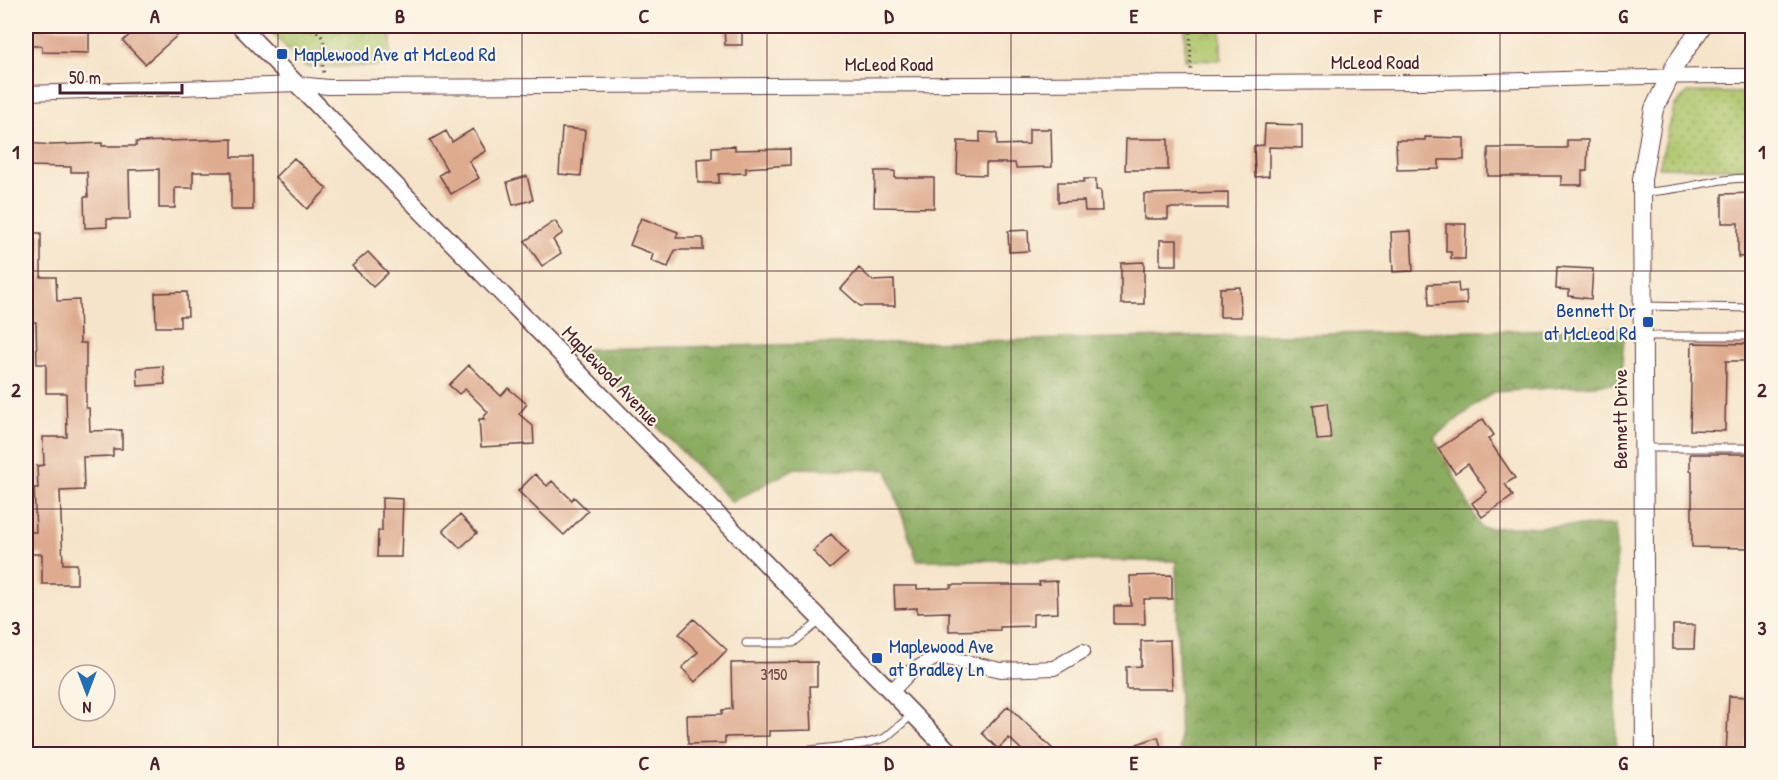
<svg xmlns="http://www.w3.org/2000/svg" width="1778" height="780" viewBox="0 0 1778 780" font-family="'Patrick Hand',sans-serif">
  <defs>
    <pattern id="grass-dots" width="8" height="8" patternUnits="userSpaceOnUse" patternTransform="scale(1.5)"><rect width="8" height="8" fill="#adc66c"/><path d="M2 2h.1M6 6h.1" fill="none" stroke="#8fa059" stroke-width="1.8" stroke-linecap="round"/></pattern>
    <pattern id="forest-crowns" width="20" height="18" patternUnits="userSpaceOnUse" patternTransform="scale(1.5)"><rect width="20" height="18" fill="#8aab60"/><path d="M2 6a3 3 0 1 1 6 0M12 15a3 3 0 1 1 6 0" fill="none" stroke="#738b4f"/></pattern>
    <pattern id="park-crowns" width="20" height="18" patternUnits="userSpaceOnUse" patternTransform="scale(1.5)"><rect width="20" height="18" fill="#adc66c"/><path d="M2 6a3 3 0 1 1 6 0M12 15a3 3 0 1 1 6 0" fill="none" stroke="#8fa059"/></pattern>
  </defs>
  <rect width="100%" height="100%" fill="#fcf5e5"/>
  <filter id="ink" filterUnits="userSpaceOnUse"><feTurbulence type="fractalNoise" baseFrequency=".0167" numOctaves="2"/><feDisplacementMap in="SourceGraphic" scale="12" xChannelSelector="R" yChannelSelector="G"/><feConvolveMatrix kernelMatrix="1 2 1 2 8 2 1 2 1" color-interpolation-filters="sRGB"/></filter>
  <filter id="wash" filterUnits="userSpaceOnUse"><feTurbulence type="fractalNoise" baseFrequency=".008" numOctaves="4" result="noise"/><feDisplacementMap in="SourceGraphic" scale="24" xChannelSelector="R" yChannelSelector="G"/><feGaussianBlur stdDeviation="1.35" result="paint"/><feColorMatrix in="noise" values="0 0 0 0 0 0 0 0 0 0 0 0 0 0 0 0 0 1.4 0 .05"/><feComposite in="paint" operator="in"/></filter>
  <g filter="url(#wash)">
    <rect width="100%" height="100%" fill="#f5e4c9"/>
    <path fill="url(#grass-dots)" stroke="#7c724c" stroke-width="1.5" d="M1688 92 1752 93V169L1659 167 1675 105Z"/>
    <path fill="url(#forest-crowns)" stroke="#6a6546" stroke-width="1.5" d="M1625 328 1620 383 1493 392 1434 437 1481 528 1616 525V754H1180L1176 561 917 560 887 470 795 468 732 502 580 349Z"/>
    <path fill="url(#park-crowns)" stroke="#7c724c" stroke-width="1.5" d="M265 26H391V66L306 67Z
      M1185 26H1221V60H1185Z"/>
    <g id="blocks">
      <path fill="#deab8f" d="M31 26H46V28L89 29V53L42 52V46H31Z
        M139 26H172L180 33 145 64 123 41Z
        M724 26H742V45H725Z
        M1265 124 1302 125V148L1269 147V176L1255 177 1254 146 1264 145Z
        M562 128 585 130 581 176 559 174Z
        M473 129 486 151 469 161 479 178 451 194 439 175 447 170 430 140 446 131 452 142Z
        M1029 129H1051L1052 167 1016 168 1015 163H986V175L957 174 958 141 980 142V132L997 133V145L1029 144Z
        M1425 137 1464 138V160H1439V169L1397 170 1396 140H1425Z
        M232 139V157H253V210H231V172H193V188H175V208H159V169L129 170 130 219H107V227L85 228 84 197H88L87 172H71V167L26 166V143L52 145 102 143V146H136V142Z
        M1126 139H1168V170H1125Z
        M1567 140H1588L1587 171H1582V185H1561V176H1488V148H1567Z
        M735 146V150L790 149V165L746 168V173L719 174V183H698L697 159 712 158V147Z
        M294 158 327 189 307 209 275 177Z
        M875 171H895V178H934V208L874 207Z
        M527 176 533 200 513 205 507 182Z
        M1084 179H1096V190H1101L1102 211H1085L1084 201 1058 202V182H1084Z
        M1228 192V208H1168V219H1144V194Z
        M1752 193V256L1738 257V223H1722V194Z
        M641 218 678 232 676 238H703V250H675L668 267 651 261 653 254 630 245Z
        M555 221 563 233 553 240 561 253 542 266 525 241Z
        M1446 224H1466L1465 259H1451V252H1446Z
        M1028 230 1029 251 1009 252 1008 231Z
        M1411 231 1413 271 1393 272 1391 232Z
        M26 233H41V277H56L57 301 79 300 80 343H86V408H89L90 431 122 430V449H113V456L83 457 84 490 60 491 63 564H77V584H42V554H30L29 532H36L34 488H38L37 466 44 465 43 437H67L66 393H46V364H37L36 322H26Z
        M1160 240H1177V265H1160Z
        M368 252 388 273 373 287 352 266Z
        M1144 262V304H1121V263Z
        M1557 267 1593 269 1591 299 1569 296V290L1556 289Z
        M859 268 873 281 894 280 895 306H860L841 289Z
        M1458 283 1459 292 1466 291 1467 304 1429 306 1428 284Z
        M1240 287 1241 317H1220V288Z
        M187 292 188 316H180V327H156L155 293Z
        M1692 343 1752 344V361H1726L1725 431 1690 430Z
        M469 365 501 396 508 388 527 404 519 414 533 426 534 444 481 447 479 419H484L483 418 488 412 465 389 459 394 449 385Z
        M163 366 165 384 138 386 137 368Z
        M1327 403 1331 439 1317 440 1313 405Z
        M1483 419 1494 435 1488 439 1515 478 1505 484 1513 496 1482 517 1472 503 1487 492 1468 464 1455 473 1438 449Z
        M1690 454H1752V548L1692 547V471H1690Z
        M535 474 547 486 552 481 572 500 574 497 588 511 564 535 518 491Z
        M382 498 403 499 401 557H377L378 531H382Z
        M460 515 477 533 460 548 443 530Z
        M831 534 848 553 830 569 813 551Z
        M1172 575V599H1144L1145 624H1114V606H1131L1130 576Z
        M1057 581 1058 613 1033 614V626L1000 627V630L949 631V612L917 613V608L895 609 894 586H917V589L951 588V585H1040L1039 582Z
        M694 619 727 650 695 682 682 668 698 652 679 634Z
        M1673 625H1695L1694 649H1673Z
        M1170 640 1172 689H1126V667L1141 666V641Z
        M817 662V686H810L812 730 769 731V736L725 737V743L688 744 687 715 722 714V710L732 709 731 663Z
        M1729 696 1749 697V703L1752 704 1751 740H1746L1745 754H1726Z
        M1008 706 1058 754H1026L1009 738 998 749 982 733Z
        M1158 737 1163 754H1140L1137 744Z"/>
    </g>
  </g>
  <g filter="url(#ink)">
    <use href="#blocks" fill-opacity="0" stroke="#643d43" stroke-width="1.5"/>
    <g fill="none" stroke-linecap="round" stroke-linejoin="round">
      <g stroke="#643d43" stroke-width="9">
        <path id="service" d="M1642 192C1680 192 1715 177 1752 178
          M1643 306 1752 308
          M1644 336H1752
          M1645 448H1752
          M746 643H793L820 621
          M775 754 864 744 885 738 913 714"/>
      </g>
      <g stroke="#643d43" stroke-width="16">
        <path id="minor" d="M26 93 298 84 328 87 1426 82C1535 81 1644 75 1752 76
          M891 692 909 673 938 656 1001 670 1054 668 1083 651"/>
      </g>
      <g stroke="#643d43" stroke-width="19">
        <path id="tertiary" d="M240 26 952 754"/>
      </g>
      <g stroke="#643d43" stroke-width="20">
        <path id="secondary" d="M1645 754 1642 179 1654 109 1676 64 1702 26"/>
      </g>
      <path stroke="#643d43" stroke-width="3" stroke-dasharray="1.5 4.5" stroke-linecap="butt" d="M306 26C336 38 318 50 324 73
        M1190 26 1191 71"/>
      <use href="#service" stroke="#fff" stroke-width="7"/>
      <use href="#minor" stroke="#fff" stroke-width="14"/>
      <use href="#tertiary" stroke="#fff" stroke-width="16"/>
      <use href="#secondary" stroke="#fff" stroke-width="18"/>
    </g>
  </g>
  <path fill="none" stroke="#4a1f2b" stroke-width="1.5" stroke-opacity="0.55" d="M278 26V754M522 26V754M767 26V754M1011 26V754M1256 26V754M1500 26V754M26 271H1752M26 509H1752"/>
  <g fill="#1a4fb4" stroke="#fcf5e5" stroke-width="2">
    <rect x="276" y="48" width="12" height="12" rx="3"/>
    <rect x="1642" y="316" width="12" height="12" rx="3"/>
    <rect x="871" y="652" width="12" height="12" rx="3"/>
  </g>
  <g text-anchor="middle" stroke-width="4.5" stroke-linejoin="round" paint-order="stroke">
    <g font-size="16" fill="#6f4244">
      <text x="774" y="680">3150</text>
    </g>
    <g font-size="20" fill="#164399" stroke="#fcf5e5" text-anchor="start">
      <text x="294" y="61">Maplewood Ave at McLeod Rd</text>
      <text x="1636" y="317" text-anchor="end">Bennett Dr<tspan x="1636" dy="23">at McLeod Rd</tspan></text>
      <text x="889" y="653">Maplewood Ave<tspan x="889" dy="23">at Bradley Ln</tspan></text>
    </g>
    <g font-size="20" fill="#4a1f2b" stroke="#fcf5e5">
      <text x="1375" y="69">McLeod Road</text>
      <text x="889" y="71">McLeod Road</text>
      <text transform="translate(611 376) rotate(46)" y="7">Maplewood Avenue</text>
      <text transform="translate(1620 419) rotate(-90)" y="7">Bennett Drive</text>
    </g>
  </g>
  <rect width="1778" height="780" fill="none" stroke="#fcf5e5" stroke-width="66"/>
  <g transform="translate(87 693) rotate(180)"><circle r="28" fill="#fcf5e5" stroke="#b59f9b" stroke-width="1.5"/>
  <path d="M0-4.5L10 22L0 15L-10 22Z" fill="#1f6fb2"/>
  <text y="-9" font-size="16" font-weight="bold" text-anchor="middle" fill="#4a1f2b">N</text>
  </g>
  <path d="M60 84v9h122v-9" fill="none" stroke="#4a1f2b" stroke-width="3"/>
  <text x="69" y="84" font-size="18" fill="#4a1f2b" stroke="#fcf5e5" stroke-width="4.5" paint-order="stroke">50 m</text>
  <rect x="33" y="33" width="1712" height="714" fill="none" stroke="#4a1f2b" stroke-width="2"/>
  <g font-size="20" text-anchor="middle" font-weight="bold" fill="#4a1f2b">
    <text x="155" y="23">A</text>
    <text x="400" y="23">B</text>
    <text x="644" y="23">C</text>
    <text x="889" y="23">D</text>
    <text x="1134" y="23">E</text>
    <text x="1378" y="23">F</text>
    <text x="1623" y="23">G</text>
    <text x="16" y="159">1</text>
    <text x="1762" y="159">1</text>
    <text x="16" y="397">2</text>
    <text x="1762" y="397">2</text>
    <text x="16" y="635">3</text>
    <text x="1762" y="635">3</text>
    <text x="155" y="770">A</text>
    <text x="400" y="770">B</text>
    <text x="644" y="770">C</text>
    <text x="889" y="770">D</text>
    <text x="1134" y="770">E</text>
    <text x="1378" y="770">F</text>
    <text x="1623" y="770">G</text>
  </g>
</svg>
